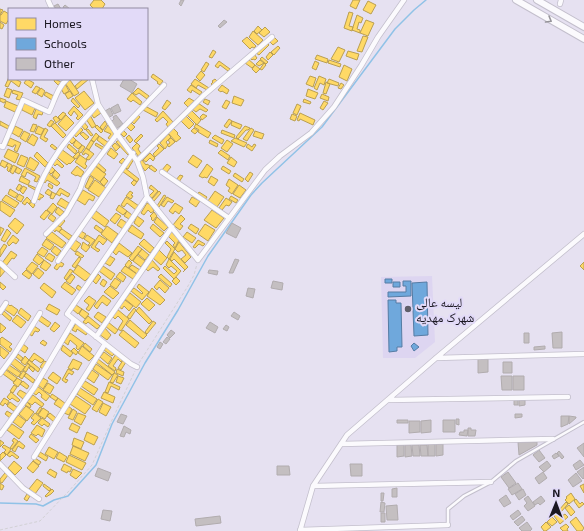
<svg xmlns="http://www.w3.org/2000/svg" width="584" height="531" viewBox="0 0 584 531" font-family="'Exo 2','Noto Naskh Arabic',sans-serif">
  <rect width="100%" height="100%" fill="#e6e1f1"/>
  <path fill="#ddd5f1" d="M432 276 435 342 415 358H383L381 277Z"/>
  <path fill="#ffd966" stroke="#ba9f51" d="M94 0H101L105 4 102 9H94L90 5Z
    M353 0H360L356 9 350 6Z
    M368 1 376 5 371 14 363 10Z
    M0 9 3 10 0 15H1L4 11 9 14V19L6 24 0 21Z
    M349 12 353 13 349 26 353 27 352 31 344 28Z
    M357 15 363 18 361 23 359 22 357 29 360 30V33L352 30Z
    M366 20 374 23 368 36 360 33Z
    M0 22 4 25 2 29 0 28Z
    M258 26 262 30 257 34 254 31Z
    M265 27 270 32 264 37 259 33Z
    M253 31 263 40 258 45 249 37Z
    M363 36 368 37 362 52 357 51Z
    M247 37 256 46 254 48 252 47 250 49 242 41Z
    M274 37 278 41 273 45 269 41Z
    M267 43 269 45 259 55 256 53Z
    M278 46 280 48 274 55 271 52Z
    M338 47 345 50 339 62 331 59Z
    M213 50 216 52 212 58 209 57Z
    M348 51 359 54 357 60 346 56Z
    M270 52 273 55 268 60 266 57Z
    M254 54 257 58 255 60 253 59 252 60 250 58Z
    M317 55 328 59 327 63 315 59Z
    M262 57 268 62 266 64 260 59Z
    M248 59 255 65 252 68 245 63Z
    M260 60 264 63 259 66 256 64Z
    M329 60 341 64 340 67 328 63Z
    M219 61 230 69 228 71 220 65 218 68 215 66Z
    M315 61 319 63 316 70 312 68Z
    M206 62 209 64 204 72 201 70Z
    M264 63 266 65 262 70 260 69Z
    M255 65 260 69 256 73 252 69Z
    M344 65 352 69 347 81 339 77Z
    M201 71 205 75 200 81 196 77Z
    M153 74 163 81 160 85 157 83 158 82 151 77Z
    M310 76 316 78 313 87 306 84Z
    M319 76 326 79 324 85 320 83 317 90 314 88Z
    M9 77V79H15L21 82 19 87 11 81 8 87 5 86Z
    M27 79 34 83 31 88 24 83Z
    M55 79 61 82 58 85 54 81Z
    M83 79H89L77 89 75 86Z
    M195 79 209 88 207 90 198 85 196 88 191 84Z
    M215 79 217 81 212 85 211 84 213 82 212 81Z
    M329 79 339 83 338 86 327 83Z
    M70 80 79 93 74 96 65 83Z
    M326 82 330 84 326 94 323 93Z
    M341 83 344 85 341 89 338 88Z
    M65 84 69 91 64 94 60 87Z
    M191 85 202 92 200 95 192 90 191 93 187 90Z
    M222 85 229 90 227 94 222 91 221 92 218 90Z
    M36 86 40 88 36 94 32 92Z
    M7 88 12 90 9 98 4 96Z
    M41 88 45 91 42 97 37 94Z
    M138 88 149 96 147 99 139 93 136 95 133 93Z
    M308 89 318 93 315 99 306 96Z
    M13 90 23 93 20 100 16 99 18 95 12 93Z
    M70 91 73 96 68 99 65 94Z
    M84 91 94 103 85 110 75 98Z
    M46 92 54 96 52 100 44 95Z
    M132 93 142 102 140 105 133 100 131 102 127 99Z
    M322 94 329 97 328 101 320 98Z
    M234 96 244 100 241 106 232 103Z
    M0 98 6 100 4 103 0 101Z
    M73 98 80 106 78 108 71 101Z
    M189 98 194 101 188 107 184 103Z
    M205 99 210 101 208 105 203 102Z
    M304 99 311 102 310 104 303 102Z
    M167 100 171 103 165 110 162 108Z
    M226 100 230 102 226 109 222 107Z
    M6 101 18 106 15 112 4 107Z
    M324 101 328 103 323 110 320 108Z
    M23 102 35 108 32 115 22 110Z
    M198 103 208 110 206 112 200 109 196 112 192 109Z
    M297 104 301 106 297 115 293 113Z
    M74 106 83 115 78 120 76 118 78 116 74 111 71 116 68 113Z
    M97 106 101 113 94 118 91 114Z
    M145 106 158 113 156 117 143 110Z
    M36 109 43 112 42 115 38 114 36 119 33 117Z
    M191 110 201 120 197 125 187 115Z
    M163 111 173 122 168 127 166 124 168 122 163 117 157 122 155 120Z
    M63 112 66 114 61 120 58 117Z
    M300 113 315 120 313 125 300 119 299 121 297 120Z
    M137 114 140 117 134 124 131 121Z
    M203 114 207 116 202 120 200 117Z
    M292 114 297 116 295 121 290 119Z
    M66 115 74 123 66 131 58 124Z
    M90 115 96 126 92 128 86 119Z
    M56 116 60 120 56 123 53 118Z
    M186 116 194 124 189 129 181 121Z
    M229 119 232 121 227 128 224 126Z
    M51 120 54 122 50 127 47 125Z
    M0 121 9 126 8 129 0 125Z
    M83 121 88 127 85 130 80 124Z
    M105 121 107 124 103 130 100 127Z
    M232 121 242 125 240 129 231 125Z
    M130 122 135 127 131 131 126 126Z
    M55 123 66 135 63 138 51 126Z
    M33 124 37 125 34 132 30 131Z
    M196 124 211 133 208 138 198 132 199 130 194 127Z
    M97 125 103 131 101 133 95 127Z
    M108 125 115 135 111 140 108 138 111 134 104 131Z
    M15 126 23 130 19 137 12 133Z
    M38 126 44 129 41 135 35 133Z
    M79 126 83 130 76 137 73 133Z
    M245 126 250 128 248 130H246L238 139 236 137Z
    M45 128 48 130 44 137 48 139 46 142 40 138Z
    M173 128 178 133 177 134 181 138 176 142 168 133Z
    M194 128 198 131 195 134 191 131Z
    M251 128 254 130 247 141 243 139Z
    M88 129 93 135 91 136 86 130Z
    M123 130 127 134 124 137 120 133Z
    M222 130 235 135 234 138 221 133Z
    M24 131 30 134 26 142 20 138Z
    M255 131 264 134 262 139 253 136Z
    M83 132 89 137 86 140 80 134Z
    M96 133 99 136 94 142 91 140Z
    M32 134 38 138 34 146 27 142Z
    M141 134 143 136 136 143 134 141Z
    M168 134 171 137 166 142 168 145 165 149 160 143Z
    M71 135 76 140 72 144 67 139Z
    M129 135 133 140 130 143 126 138Z
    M215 135 224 140 222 144 212 138Z
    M99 136 109 143 106 147 97 140Z
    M10 138 21 143 17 152 14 150 16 145H14L13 147 7 145Z
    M171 138 175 142 169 147 167 145 170 143 168 140Z
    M235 138 247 143 244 147 231 141Z
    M76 140 82 145 78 149 73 145Z
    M91 140 94 142 89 150 86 148Z
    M119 140 131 153 128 155 116 142Z
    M210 140 218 144 217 147 209 143Z
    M227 140 233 144 227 152 221 148Z
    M96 143 105 148 103 150 95 145Z
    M115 143 120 147 116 151 112 146Z
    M137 143 140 146 138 149 142 155 139 157 132 148Z
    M52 144 57 148 55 150 50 146Z
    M69 144 77 151 75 154 67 147Z
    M159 144 164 149 155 157 153 154 159 148 157 146Z
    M248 144 252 147 254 144 256 145 252 151 246 147Z
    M82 145 85 147 81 153 78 151Z
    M86 148 94 154 89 160 86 159 89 155 85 153 84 155 82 154Z
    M111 148 118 154 114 159 107 154Z
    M8 149 19 154 15 163 4 157Z
    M61 149 75 159 70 164 69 163 67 165 57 157Z
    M221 150 230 156 228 160 218 153Z
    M37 152 48 163 45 167 34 156Z
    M78 152 80 154 76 159 73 157Z
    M150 153 155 158 153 161 150 158 146 162 143 160Z
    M21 155 28 158 24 167 17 164Z
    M80 155 87 160 85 164 87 166 85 169 75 162Z
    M193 155 202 161 197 168 188 162Z
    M30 157 39 163 34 171 26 167Z
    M231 157 237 162 234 167 227 163Z
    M56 158 64 166 62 168 57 164 55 166 53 164Z
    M123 158 125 160 122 164 119 162Z
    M131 158 134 159 128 169 125 168Z
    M2 160 8 163 5 168 0 165Z
    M142 160 146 165 147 164 150 166 145 171 139 162Z
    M97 162 106 170 104 173 95 165Z
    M8 163 12 165 9 172 7 170 8 167 6 166Z
    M167 164 171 167 166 173 162 170Z
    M207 164 213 169 207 178 204 177 203 178 199 176Z
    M13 165 17 167 13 174 10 172Z
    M151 165 157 170 155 172 149 168Z
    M51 166 55 170 51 174 48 171Z
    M77 166 84 172 81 177 77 175 76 176 71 173Z
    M95 166 106 174 100 182 89 174Z
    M223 166 231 171 229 174 221 169Z
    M17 167 22 170 19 174 15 172Z
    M25 168 40 176 37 182 34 181 36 177 27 172 25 177 21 175Z
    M125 168 139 179 137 182 122 171Z
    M55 170 60 175 57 179 52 175Z
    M47 172 60 183 57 186 47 180 45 183 43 181Z
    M250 172 253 174 248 182 245 179Z
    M235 173 244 179 242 182 233 176Z
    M180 175 183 176 179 182 176 180Z
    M21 176 30 181 28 185 19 181Z
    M90 176 94 179 88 189 85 187Z
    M211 176 218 180 214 186 208 182Z
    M104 177 108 181 104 186 100 182Z
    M229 179 238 185 232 194 228 191 230 188 226 185Z
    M95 180 106 188 99 197 88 190Z
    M134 180 137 182 134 186 131 183Z
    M49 183 53 186 52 189 48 186Z
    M19 184 22 186 19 191 16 189Z
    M29 185 36 188 35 190 28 186Z
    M151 185 158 191 152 198 149 196 154 191 149 188Z
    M239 185 246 190 240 198 233 194Z
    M23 186 27 188 23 194 20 191Z
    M60 188 70 194 68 197 61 193 60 196 56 194Z
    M10 189 18 194 15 198 8 194Z
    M48 189 52 192 50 196 45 193Z
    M83 190 95 197 93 201 89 199 85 205 77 200Z
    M130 191 133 193 131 195 133 196 131 199 126 196Z
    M159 191 161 193 154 201 152 199Z
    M215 191 224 197 217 207 208 201Z
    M52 192 56 194 53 199 50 198Z
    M199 192 207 197 205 200 197 195Z
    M39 193 44 196 42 198H40V200L37 199Z
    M19 194 24 197 21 202 16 199Z
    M6 195 19 203 15 208 2 200Z
    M164 195 166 196 159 207 157 206Z
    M231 196 238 200 236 203 229 199Z
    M27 197 31 201 29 204 27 202 25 205 22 203Z
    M126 197 139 206 136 210 127 203 124 207 121 205Z
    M167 197 174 201 172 203 168 201 164 207 161 205Z
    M192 197 200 201 196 207 189 202Z
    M61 198 69 203 66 209 57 204Z
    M226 198 232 202 229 206 226 205 222 210 219 208Z
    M1 201 15 210 10 217 0 210V203Z
    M32 202 35 205 33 208 29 204Z
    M53 203 57 207 52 214 47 210Z
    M147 203 151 205 154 211 151 213 148 210 144 215 141 213Z
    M175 203 183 208 179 214 175 211 173 214 169 211Z
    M119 205 127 211 123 215 116 210Z
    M58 207 64 212 60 216 55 212Z
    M46 210 50 213 44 220 40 217Z
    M212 210 224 218 216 228 204 220Z
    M96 211 109 221 105 227 91 217Z
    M127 211 132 215 129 219 124 216Z
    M154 212 157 216 153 221 151 219 152 218 150 216Z
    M116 213 121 216 115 224 110 220Z
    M51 214 56 218 53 222 48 218Z
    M181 215 185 219 180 224 183 226 180 230 173 225Z
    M137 216 144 221 139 227 134 223Z
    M157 217 168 227 164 231 154 222Z
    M15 218 24 225 17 234 8 226Z
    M63 219 65 221 60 227 58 225Z
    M121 219 127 223 123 229 117 225Z
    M153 224 164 233 160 237 150 228Z
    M191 224 199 229 196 234 188 228Z
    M205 224 215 230 208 241 198 234Z
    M57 225 62 228 59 232 56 230 55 232 53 230Z
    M96 225 103 230 101 233 94 228Z
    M132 225 144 234 141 239 128 231Z
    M107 226 118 234 112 243 101 234Z
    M0 227 4 229 0 236Z
    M7 229 11 233 5 242 1 240Z
    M62 229 72 236 69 240 59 232Z
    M81 231 86 234 83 239 78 236Z
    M171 231 179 240 175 248 173 245 175 243 168 236Z
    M52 232 66 243 62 248 46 238Z
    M187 232 196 238 192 243 183 237Z
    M13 235 19 240 16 244 13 242 9 246 7 243Z
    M87 235 95 240 90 246 88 245 90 243 84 239Z
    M99 235 107 240 103 245 99 241 95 247 100 250 98 252 91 247Z
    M46 239 54 245 50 250 42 245Z
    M144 239 154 248 150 253 139 244Z
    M75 240 81 244 75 252 69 247Z
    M198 240 205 244 203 246 199 244 195 248 193 247Z
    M167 241 175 249 169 259 167 257 171 249 165 243Z
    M83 242 90 247 86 252 81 248Z
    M179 242 191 257 185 263 181 259 186 255 182 250 178 252 175 249Z
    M119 243 132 253 128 257 119 251 116 255 113 252Z
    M4 244 7 246 0 257V250Z
    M55 246 61 251 57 256 51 251Z
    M138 246 142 249 132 261 129 258Z
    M42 247 48 251 44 257 37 253Z
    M142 249 149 255 145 260 138 254Z
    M159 250 167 258 161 265 153 258Z
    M11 251 17 255 14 259 12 258 6 266 2 263Z
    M77 251 84 256 82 258 75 254Z
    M174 252 188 267 183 272 185 270 174 259 172 261 170 259Z
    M49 253 55 257 52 262 45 258Z
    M37 254 44 260 39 265 33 260Z
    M137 255 145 261 141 267 133 261Z
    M110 256 115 259 110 266 105 263Z
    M79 257 81 259 75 268 72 266Z
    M169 259 181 271 174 279 163 268 165 266 174 274 177 271 171 266 169 268 166 265Z
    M44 260 51 265 46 271 40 267Z
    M129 260 132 263 128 268 125 265Z
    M152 260 160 269 158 271 153 267 148 271 146 269Z
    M59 261 64 264 62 267 60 266 57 270 54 268Z
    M32 262 38 266 32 274 26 269Z
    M584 262V270L580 266Z
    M78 265 91 275 85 281 73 272Z
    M132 265 140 270 137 274 129 268Z
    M103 266 115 274 111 280 99 271Z
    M125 266 137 274 133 279 121 271Z
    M0 267 5 271 0 277Z
    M38 268 44 273 39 279 33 274Z
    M70 269 73 271 66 280 64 278Z
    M26 270 32 275 29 279 22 274Z
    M120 272 126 277 123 282 116 277Z
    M72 274 75 277 70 284 66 281Z
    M98 274 101 277 96 284 93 281Z
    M161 274 172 284 170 287 158 277Z
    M176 277 180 281 176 285 172 281Z
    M115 278 121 282 116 289 110 285Z
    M103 279 107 282 104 287 100 284Z
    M160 280 169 288 165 293 159 287 157 290 154 287Z
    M0 282 6 287 3 290 0 287Z
    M65 282 76 290 72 295 61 287Z
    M44 283 56 292 52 298 40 288Z
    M139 284 149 292 142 300 131 291 134 288 142 294 143 293 137 287Z
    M78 285 82 288 80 291 76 288Z
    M110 286 119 293 113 299 104 292Z
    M152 288 165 300 160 305 147 296Z
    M130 293 141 302 136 308 125 299Z
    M103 295 111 301 107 306 102 302 97 309 94 306Z
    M89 296 96 301 89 311 86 309 89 305 84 301Z
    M147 298 155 305 149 311 141 304Z
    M125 300 133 306 129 311 124 306 122 309 119 307Z
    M8 304 10 306 11 305 18 310 14 316 4 309Z
    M49 304 60 310 57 315 46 309Z
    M76 305 82 309 78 314 72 309Z
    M139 307 152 321 149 324 136 311Z
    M21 308 31 316 28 321 18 313Z
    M134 308 136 310 130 319 127 317Z
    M82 309 89 314 85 319 79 314Z
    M117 309 129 319 121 331 118 329 123 321 118 316 115 319 112 316Z
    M4 311 12 318 10 321 2 314Z
    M98 312 106 317 102 323 94 317Z
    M17 315 26 322 21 328 12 321Z
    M41 316 51 323 48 327 38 320Z
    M88 316 100 326 97 329 88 322 86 324 83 322Z
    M130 320 147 335 143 339 126 325Z
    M153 321 156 323 147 334 145 332Z
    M55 322 60 326 54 332 50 329Z
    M108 322 118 330 115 334 105 326Z
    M0 323 6 328 1 333 0 332Z
    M76 323 88 332 86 335 77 329 76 332 72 330Z
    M34 326 40 330 38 332 35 331 32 336 29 334Z
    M104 327 111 335 107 340 99 334Z
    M123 330 139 343 135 348 119 335Z
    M70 333 84 343 78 350 76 348 77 346 70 340 68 345 64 342Z
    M2 337 12 344 9 347 12 349 10 352 0 344V339Z
    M43 340 47 343 45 346 40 343Z
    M85 343 92 349 90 352 83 346Z
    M23 344 28 348 25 353 19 349Z
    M63 345 73 353 70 357 61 350Z
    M0 346 9 353 4 359 0 355Z
    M82 346 94 356 89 361 78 353Z
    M107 346 115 353 112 356 104 350Z
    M74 348 78 352 76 355 71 351Z
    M104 352 112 358 108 364 100 357Z
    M34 353 44 360 41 363 35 359 32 362 29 360Z
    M18 354 23 358 21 361 16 357Z
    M116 354 123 359 121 362 118 359 113 366 116 368 115 371 108 366Z
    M25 356 29 360 25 365 21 362Z
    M14 358 25 367 21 372 10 363Z
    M73 359 82 363 78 370 73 368 72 370 68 368Z
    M98 359 115 372 112 375 96 362Z
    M29 360 40 369 38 372 27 363Z
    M123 360 126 362 121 370 118 368Z
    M44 361 47 362 43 369 40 367Z
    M28 363 30 365 26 372 23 370Z
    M96 364 112 375 108 380 93 369Z
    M9 365 21 373 18 377 6 369Z
    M31 366 35 369 33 372 29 368Z
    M68 369 74 372 72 375 69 373 65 379 68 380 66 383 62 380Z
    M117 369 124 372 123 376 116 373Z
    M6 370 17 378 14 382 3 374Z
    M92 370 99 375 94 383 87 378Z
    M23 371 26 373 22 379 19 377Z
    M53 372 61 378 57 384 48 378Z
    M26 373 35 380 33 383 24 376Z
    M114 373 118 375 113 383 110 382Z
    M118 376 124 378 121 384 116 382Z
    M17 378 22 381 18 387 13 383Z
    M43 378 48 381 43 389 38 385Z
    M23 381 29 386 27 389 20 384Z
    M85 381 98 389 94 395 81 386Z
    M109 382 120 387 119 390 111 386 108 393 105 392Z
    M48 383 54 387 50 394 43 390Z
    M14 385 17 387 13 393 10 391Z
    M37 386 50 396 46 401 41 397 42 395 39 392 36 395 33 393Z
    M80 388 97 399 93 405 77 394Z
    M20 390 27 394 23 399 17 394Z
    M11 392 20 400 18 402 12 398 10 400 7 397Z
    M104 392 115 397 113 403 101 398Z
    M52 394 58 398 56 401 50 397Z
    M33 395 44 404 42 407 35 402 32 405 27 402Z
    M76 396 91 406 85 414 70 404Z
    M4 398 9 401 7 405 5 403 3 406 0 404Z
    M58 398 66 404 62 409 54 404Z
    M98 399 103 402 97 412 92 409Z
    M10 402 18 408 15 412 7 406Z
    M27 402 31 406 30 408 25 405Z
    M103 403 111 407 106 416 99 412Z
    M26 406 34 412 27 421 19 414Z
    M68 406 72 409 69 415 64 413Z
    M40 407 42 408 38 414 36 413Z
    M43 408 49 412 45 419 38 415Z
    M73 409 77 412 73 420 68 418Z
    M7 411 12 414 10 418 5 414Z
    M35 413 41 418 34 425 31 423 34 420 31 418Z
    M50 413 56 418 54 422 47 416Z
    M78 413 86 416 81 425 74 421Z
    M18 415 26 421 21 428 13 422Z
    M42 418 50 424 48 427 44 424 42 426 38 423Z
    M72 423 80 427 77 433 69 429Z
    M12 424 24 432 19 439 7 430Z
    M37 425 45 430 42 437 38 434 36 436 31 433Z
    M87 432 98 437 94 445 84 440Z
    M31 434 39 440 36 443 29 437Z
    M14 438 18 441 12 449 10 448 14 442 12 441Z
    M74 438 84 442 81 449 72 445Z
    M0 440 4 443 0 447Z
    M19 441 25 446 23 449 18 446 15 452 12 450Z
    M4 445 11 449 7 455 4 452 6 450 2 447Z
    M73 446 89 453 85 461 70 454Z
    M49 447 58 452 54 459 45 454Z
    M11 451 19 457 17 459 12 455 10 457 7 455Z
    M3 452 6 455 0 461V455Z
    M40 452 48 457 46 461 38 456Z
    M59 452 67 457 64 462 56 458Z
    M69 455 86 463 82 470 66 462Z
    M35 458 41 462 39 465 33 461Z
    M14 461 22 468 15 475 8 468Z
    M33 461 39 466 33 473 27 468Z
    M64 464 72 468 70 472 68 471 67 473 61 470Z
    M50 469 57 473 55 478 47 473Z
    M73 469 82 473 76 479 70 475Z
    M5 473 8 475 2 483 0 482V479Z
    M37 479 43 483 35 494 29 489Z
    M0 483 4 486 2 490 0 489Z
    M44 484 51 489 49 491 43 486Z
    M584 484V493L580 486Z
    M52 489 54 491 51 494 46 497 45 496Z
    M571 493 575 499 569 504 565 500 567 498 566 497Z
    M27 494 30 496 27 501 24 499Z
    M576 499 580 504 582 502 584 504 579 508 574 501Z
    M566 502 568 504 561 512 559 510Z
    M569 505 575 512 571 516 565 508Z
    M558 512 562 516 565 514 568 517 560 524 554 516Z
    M552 517 557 522 552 526 547 522Z
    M576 517 584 528 582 531H577L570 522Z
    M546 522 551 527 546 531H544L541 527Z
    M566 524 569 527 567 529 568 531H563L560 528Z"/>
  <path fill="#6fa8dc" stroke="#567ca4" d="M385 279H392V283H385Z
    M403 281H411V296L388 297V292H406V286H403Z
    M393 282H400V287H393Z
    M427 282 428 335 414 336 412 283Z
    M388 300H396V303H401L402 347H397V351L389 352Z
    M414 343 419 347 414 351 411 346Z"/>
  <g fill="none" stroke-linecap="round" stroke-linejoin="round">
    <path stroke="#90c2e7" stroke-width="1.5" d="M0 503 36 504 43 506 54 500 68 496 96 465 112 424 145 363 178 310 208 256 251 195 262 183 322 127 395 29 414 10 426 0"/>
  </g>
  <path fill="#c4bfc1" stroke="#b1acae" d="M181 0H184L181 6 179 4Z
    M58 4 61 9H56L54 6Z
    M65 5 70 9H64L63 7Z
    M224 20 227 22 220 28 218 26Z
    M124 79H129L137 84 132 93 120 86Z
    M118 104 121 111 114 114 111 108Z
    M110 108 113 115 108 118 105 111Z
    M116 115 123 124 116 129 111 122 114 119 113 117Z
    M232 223 241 228 236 238 226 233Z
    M235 259 239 260 233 273H229Z
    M209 270 218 271 217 275 208 273Z
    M273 281 283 283 282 290 271 288Z
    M248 288 255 289 253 298 246 296Z
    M234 312 240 316 238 320 231 316Z
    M210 322 218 327 215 333 206 328Z
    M226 325 229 327 227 331 223 329Z
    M171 330 175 333 170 338 167 335Z
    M562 332V348H553L552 333Z
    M524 333H529V343H524Z
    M167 337 170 339 166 344 163 342Z
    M160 342 163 344 160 349 157 347Z
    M545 346V349L534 350V347Z
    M478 359H488V372L478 373Z
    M503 362H512V373H503Z
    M501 376H512V390H502Z
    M513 376H524V390H513Z
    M514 400H518V405H514Z
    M519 400H525V405L519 406Z
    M121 414 127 416 123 424 117 422Z
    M515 414H522V417L515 418Z
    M561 416H569L568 424 561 427Z
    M569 416 576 417V418L569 424Z
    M456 419H459V425L456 424Z
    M397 420H408V423H397Z
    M431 420V432L421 433V421Z
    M443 420H455V432H443Z
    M409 421H420V432L409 433Z
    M124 426 131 430 130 434 126 432 124 437 120 436Z
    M468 428H471V430H476L475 436H468Z
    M464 430H468L467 436 459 435 460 432H464Z
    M518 442H537V445L519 455Z
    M584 443V457L577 448Z
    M428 444H435V456H428Z
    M436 444H443V455L436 456Z
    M397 445H404V456L397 457Z
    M405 445H411L412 456 405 457Z
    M412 445H419L420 456H413Z
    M420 445H427L428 456H421Z
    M539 450 545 458 539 462 533 455Z
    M559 451 564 457 562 459 557 453Z
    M556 453 559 456 554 459 552 456Z
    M580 460 584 465 576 470 573 465Z
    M547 461 551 466 544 472 539 467Z
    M350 464H362V476H351Z
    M277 466H289L290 475H277Z
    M584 467V478L583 479 577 472Z
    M98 468 111 473 108 481 95 476Z
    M508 472 516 483 509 488 501 477Z
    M543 472 547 478 539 484 535 478Z
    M576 473 582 481 573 487 568 480Z
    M518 483 522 489 512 495 508 489Z
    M397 488V497H392V489Z
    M523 489 526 495 519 500 515 494Z
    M381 493H384L383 501H381Z
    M506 495 511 503 504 507 499 500Z
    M528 496 535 506 528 511 524 506 527 503 524 499Z
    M541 496 545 501 540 505 538 503 535 505 533 502Z
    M381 502 385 503 384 512H380Z
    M397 505 398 520H387L386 506Z
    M103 510 112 511 110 521 101 519Z
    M518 510 521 514 513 520 510 516Z
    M381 513H385V522H381Z
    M220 516 221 523 196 526 195 519Z
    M522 516 525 520 518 526 514 522Z
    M527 522 532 529 530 531H522L519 528Z"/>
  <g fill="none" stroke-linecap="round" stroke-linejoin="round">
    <g stroke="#c3bfcc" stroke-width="4.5">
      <path id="service" d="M448 525V509L464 496 491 482 516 461 584 422"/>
    </g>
    <g stroke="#c3bfcc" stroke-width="6">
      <path id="minor" d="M48 0 52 9
        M560 4 561 0
        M92 79 98 104 117 134 137 161 143 177 147 197 198 260 265 170 280 156 311 133 334 107 361 66 378 37 404 0
        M0 146 3 147 23 100 49 112C55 100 57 88 67 79
        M137 161 203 96 272 37
        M162 172 229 218
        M34 201C46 161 71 134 98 104
        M46 234 66 214 80 189 84 178 117 134 164 85
        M58 261 133 153
        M0 263 15 277
        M0 312 6 303
        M96 337 172 227
        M436 358 584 354
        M137 367 131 364 67 314 147 197
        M0 374 14 355 40 313
        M388 400 568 397
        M0 435 34 388 74 320
        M341 444 553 439
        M34 457 105 344
        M0 464 23 488 39 499
        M313 486 491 482
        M300 530 448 525
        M300 531 313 486 347 435 436 358 584 234"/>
    </g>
    <g stroke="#c3bfcc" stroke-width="8">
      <path id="secondary" d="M516 0 584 39
        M537 0 584 27"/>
    </g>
    <path stroke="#d2d1d5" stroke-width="1" stroke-dasharray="3 2" stroke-linecap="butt" d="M139 363 188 286 194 275 197 264
      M0 530 40 521 68 492 92 465 112 420 135 371"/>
    <use href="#service" stroke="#fbfafd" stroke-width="2.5"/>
    <use href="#minor" stroke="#fbfafd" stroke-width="4.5"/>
    <use href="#secondary" stroke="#fbfafd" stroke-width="6"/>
  </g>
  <defs><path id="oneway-chevron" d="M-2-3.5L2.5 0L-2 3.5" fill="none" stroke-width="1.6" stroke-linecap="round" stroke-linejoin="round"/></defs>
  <use stroke="#96949a" href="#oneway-chevron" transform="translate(549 20) rotate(30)"/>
  <circle fill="#615e6a" stroke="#e2daf8" stroke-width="1.5" cx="408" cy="309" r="4"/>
  <g text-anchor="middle" stroke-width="4" stroke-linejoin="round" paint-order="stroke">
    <g font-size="13" fill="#1a1721" stroke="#e2daf8" text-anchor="start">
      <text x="416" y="307">لیسه عالی<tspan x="416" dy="15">شهرک مهدیه</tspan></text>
    </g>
  </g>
  <rect x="8" y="8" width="140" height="72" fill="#e2daf8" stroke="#928ca2"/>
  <rect x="16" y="18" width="20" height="12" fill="#ffd966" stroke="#928ca2"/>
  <text x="44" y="28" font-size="12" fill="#1a1721">Homes</text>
  <rect x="16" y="38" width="20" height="12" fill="#6fa8dc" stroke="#928ca2"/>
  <text x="44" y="48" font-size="12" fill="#1a1721">Schools</text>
  <rect x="16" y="58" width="20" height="12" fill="#c4bfc1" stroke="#928ca2"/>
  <text x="44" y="68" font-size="12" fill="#1a1721">Other</text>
  <g transform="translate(556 503) rotate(1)" stroke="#e2daf8" stroke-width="3" paint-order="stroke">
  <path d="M0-3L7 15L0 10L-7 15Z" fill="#1a1721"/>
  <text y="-6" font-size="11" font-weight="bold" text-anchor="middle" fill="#1a1721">N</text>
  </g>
</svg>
